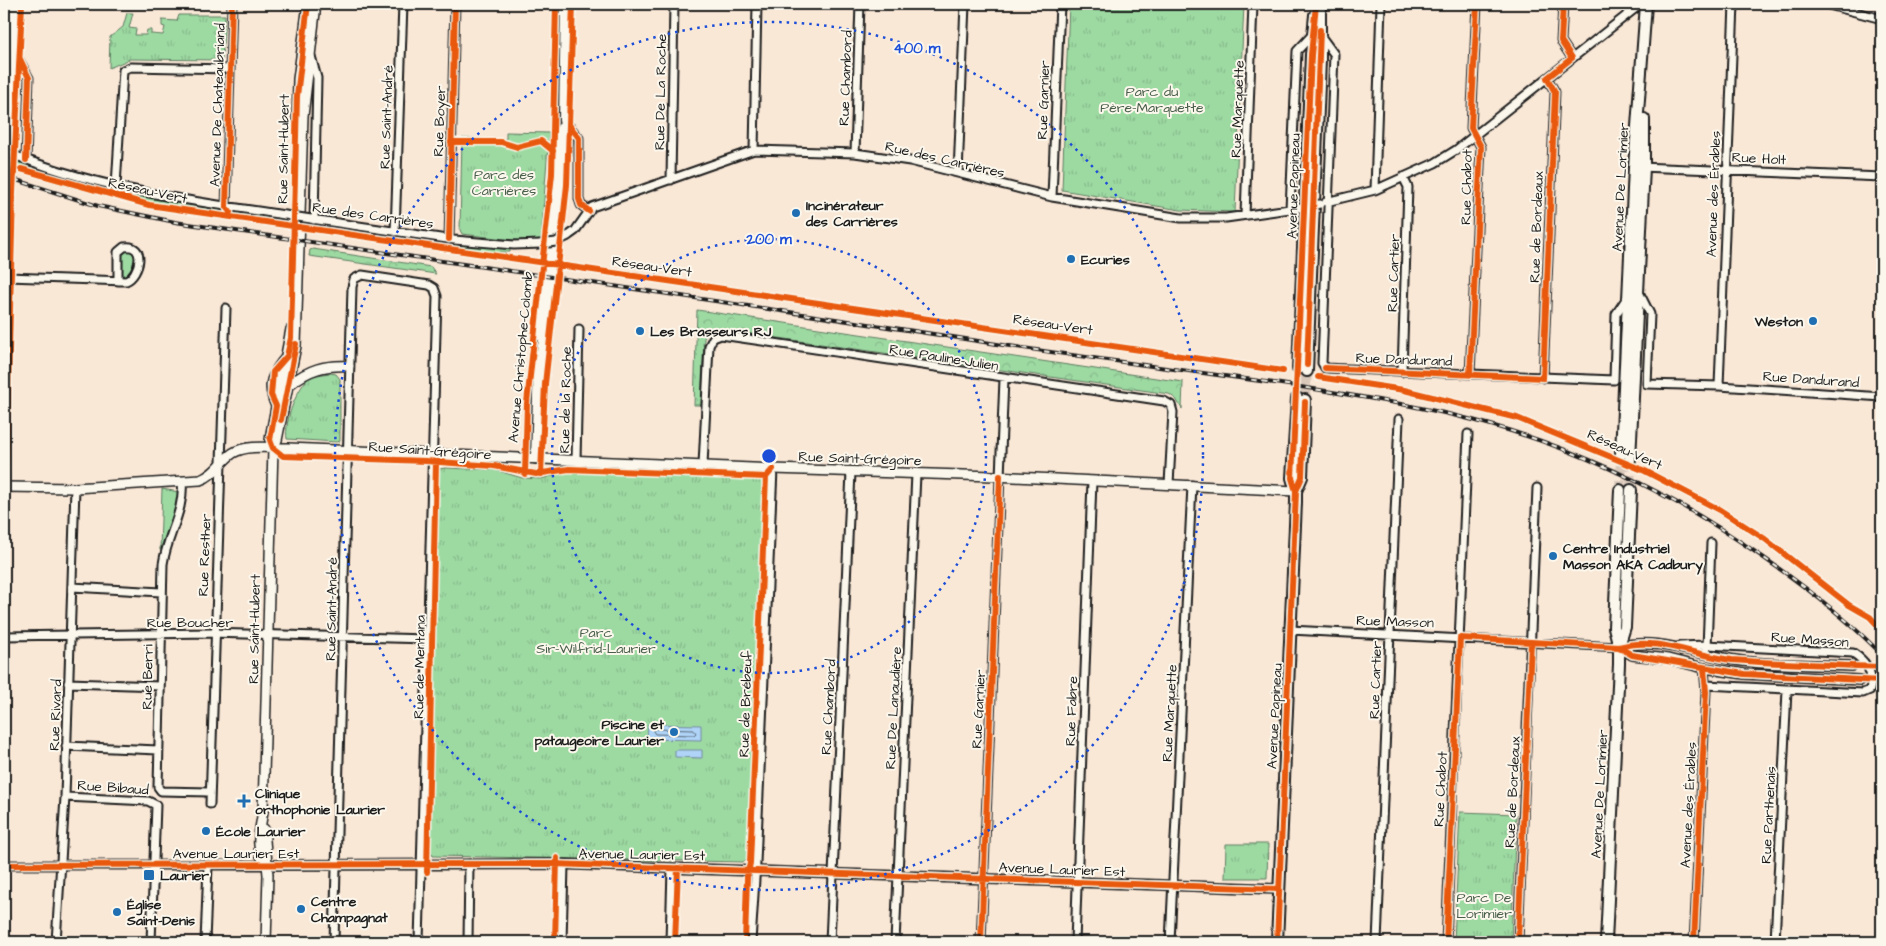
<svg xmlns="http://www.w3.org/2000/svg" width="1886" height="946" viewBox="0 0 1886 946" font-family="'Architects Daughter',sans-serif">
  <defs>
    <pattern id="forest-crowns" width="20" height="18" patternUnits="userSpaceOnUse" patternTransform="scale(1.25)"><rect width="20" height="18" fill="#9ddaa2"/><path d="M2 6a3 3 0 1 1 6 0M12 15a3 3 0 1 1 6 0" fill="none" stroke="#87ba8b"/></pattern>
    <pattern id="park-tufts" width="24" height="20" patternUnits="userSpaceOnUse" patternTransform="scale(1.25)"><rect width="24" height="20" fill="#9ddaa2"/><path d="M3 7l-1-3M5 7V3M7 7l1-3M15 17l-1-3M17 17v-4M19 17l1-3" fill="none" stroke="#87ba8b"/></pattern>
  </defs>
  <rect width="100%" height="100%" fill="#fae8d7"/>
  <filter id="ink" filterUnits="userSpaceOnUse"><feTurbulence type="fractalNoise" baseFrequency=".02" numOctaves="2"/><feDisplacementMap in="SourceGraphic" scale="10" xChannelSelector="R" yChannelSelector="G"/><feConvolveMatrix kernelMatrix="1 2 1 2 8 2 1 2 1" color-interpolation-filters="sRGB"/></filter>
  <g filter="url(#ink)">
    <path fill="#9ddaa2" stroke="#5c7b5f" d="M451 243 510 249V252H500L499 255 450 247Z
      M128 250 133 252 135 259 129 276 124 278 122 275 121 256Z
      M162 489 179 492 175 509 160 550Z"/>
    <path fill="url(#forest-crowns)" stroke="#5c7b5f" d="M313 249 431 267 436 274 309 256 310 250Z
      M697 310 1183 382 1182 409 1176 399 1169 394 716 329 709 331 704 338 701 405H694Z"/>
    <path fill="url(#park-tufts)" stroke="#5c7b5f" d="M1069 4H1244L1235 212 1180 210 1062 190Z
      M127 13H133L129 28 136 29 135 35H146L147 30H151V34L163 35 165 27 162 26V20L177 21 179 15H225L222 60 130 59 109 68 110 37 123 27Z
      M506 132 549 133 541 239 523 241 462 234 460 230 462 138 506 139Z
      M4 156 75 180 123 193 283 220V227C187 214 95 198 4 166Z
      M330 373 336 374 340 379V441L337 442 287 439C284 421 297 387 311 376Z
      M445 468 495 470 522 478 541 479 569 472 763 480 747 860 743 862 433 856 431 851 439 469Z
      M1460 812 1516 814 1511 942H1454Z
      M1226 844H1268L1267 878H1225Z"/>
    <path fill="#afd4f8" stroke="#748aa0" d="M648 724 701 725V740L647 739Z
      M675 750H702V758L675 757Z"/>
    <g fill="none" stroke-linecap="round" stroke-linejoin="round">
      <path stroke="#576674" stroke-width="1" d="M655 729 694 730 696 733 694 735 655 734 653 731Z"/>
      <path stroke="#d9c9bb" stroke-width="9" stroke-dasharray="9 4.5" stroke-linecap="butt" d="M1852 666 1882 667
        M1860 680 1882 681"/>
      <path stroke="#d9c9bb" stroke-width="10" stroke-dasharray="10 5" stroke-linecap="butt" d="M1297 398 1298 369
        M1305 400 1307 371
        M1630 460 1631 490
        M1620 490 1621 454"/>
      <g stroke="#1c1c1c" stroke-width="11">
        <path id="minor" d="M1563 4 1561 41 1572 58
          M1825 4 1882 19
          M1320 35 1334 54 1322 363 1325 368 1614 380 1616 314 1628 296
          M15 52 29 78 26 160
          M311 56 317 78 314 220
          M565 121 579 138V199L581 205 589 211
          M754 150 757 4
          M855 153 860 4
          M22 158C107 190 196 202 285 215
          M1640 167 1882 177
          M958 173 965 4
          M671 180 674 4
          M116 186 123 70 130 67 230 69
          M1375 190 1381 4
          M1052 197 1060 4
          M1326 202 1375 190 1435 163 1456 150 1641 4
          M226 207 232 4
          M1290 209 1297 51 1312 35
          M1245 215 1253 4
          M311 219 454 240 514 245 541 244
          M395 232 403 4
          M568 236 575 231 592 207 754 150 855 153 910 161 1052 197 1181 218H1226L1297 208
          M449 239 455 4
          M7 277 126 281C140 275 147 243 124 247L118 252V281
          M1639 292 1650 314 1647 384 1719 386 1882 397
          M1402 372 1408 187 1403 177
          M1470 374 1481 147 1471 128 1477 4
          M1543 378 1555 92 1547 78
          M1719 386 1734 4
          M576 460 579 329
          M703 465 709 346 713 338 721 335 1164 401 1171 405 1173 412 1169 484
          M182 481C185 511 167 535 163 564L158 787 161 791 210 792
          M72 587 161 592
          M1290 630 1619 647
          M4 636 211 633 427 639
          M1680 646 1707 645 1853 653C1867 662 1874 673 1870 690L1863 693 1706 685
          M1707 648 1711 543
          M68 683 160 686
          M66 746 158 750
          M65 797 148 801 156 805 151 942
          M210 804 226 308
          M4 865H266
          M56 942 65 797 75 488
          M205 942 208 866
          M334 942 352 287 354 279 362 275 429 285 434 288 437 296 419 942
          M468 942 469 864
          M562 942 564 865
          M670 942 672 868
          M751 942 756 863 773 469
          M830 942 851 472
          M895 942 916 474
          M981 942 1004 379
          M1075 942 1092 481
          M1170 942 1192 485
          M1377 942 1399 419
          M1446 942 1468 434
          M1518 942 1537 488
          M1694 942 1706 692 1704 668
          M1775 942 1787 690"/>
      </g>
      <g stroke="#1c1c1c" stroke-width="12">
        <path id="tertiary" d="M297 121 298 79 308 4
          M289 385C309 369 324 365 349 366
          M276 406C266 385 272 373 287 356
          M273 448 270 440 271 433 291 329
          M4 487 75 488 200 480C215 475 221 461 233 453 247 444 272 448 288 448L773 469 994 476 1296 491
          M1619 647 1632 655 1668 659 1704 668 1744 674 1860 680
          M1619 647C1656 637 1692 653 1729 659 1769 666 1812 664 1852 666
          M264 829 268 875 266 942
          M266 865 553 864 1279 889
          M266 865C254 849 260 830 263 811L273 448 277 440 296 346 303 116 316 4"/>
      </g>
      <g stroke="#1c1c1c" stroke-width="14">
        <path id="secondary" d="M5 120 8 4
          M4 333 16 4
          M540 335 562 128
          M1298 369 1311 55 1315 15
          M1307 371 1320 60V4
          M538 373 549 313 567 137 564 120 566 4
          M1621 454 1634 167 1646 4
          M536 458 539 367
          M1630 460 1644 167V119
          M1296 491 1302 477 1305 400
          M1619 646 1625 627 1631 490
          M1277 942 1296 502V491L1292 478 1297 398
          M1606 942 1619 664V647L1614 627 1620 490"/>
      </g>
      <use href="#minor" stroke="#fbf7ec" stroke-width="7"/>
      <use href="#tertiary" stroke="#fbf7ec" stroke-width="9"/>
      <use href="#secondary" stroke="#fbf7ec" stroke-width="10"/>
      <g stroke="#1c1c1c" stroke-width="4">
        <path id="rail" d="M4 176 98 206 175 222C451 263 727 301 1003 345 1112 362 1223 374 1332 392 1386 401 1439 410 1491 425 1589 453 1681 499 1764 558 1806 587 1847 618 1882 655"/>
      </g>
      <use href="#rail" stroke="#fbf7ec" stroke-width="2" stroke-dasharray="5.5" stroke-linecap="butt"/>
      <g stroke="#1c1c1c" stroke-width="11" stroke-linecap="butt">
        <path id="minor-bridge" d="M4 152 22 158
          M1297 208 1320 204
          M285 215 311 219
          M541 244 556 242 568 236"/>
      </g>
      <use href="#minor-bridge" stroke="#fbf7ec" stroke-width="7"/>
      <g stroke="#fbf7ec" stroke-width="9">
        <path id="cycleway" d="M20 59 29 78 26 160
          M570 126 579 138V199L581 205 589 211
          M451 142H501L517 147 541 141 553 151
          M21 169 149 205 1283 371
          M230 212 226 207 232 4
          M449 239 455 4
          M1307 365 1320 30
          M1325 368 1543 378 1555 92 1547 78 1572 58 1561 41 1563 4
          M1470 374 1481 147 1471 128 1477 4
          M1318 377 1404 390 1517 418 1645 471 1720 510 1765 539 1849 605 1870 617 1882 630
          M281 420 296 344
          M273 448 283 456 426 461 494 466 536 474 569 469 766 477
          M273 448 270 440 276 406 271 395 273 372 287 356 291 338 297 96 308 4
          M525 474 527 403 552 174 556 4
          M541 474 545 384 567 185 573 4
          M1296 491 1302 477 1305 402
          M4 547 13 193 22 4
          M1619 647 1632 655 1744 674 1882 681
          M4 865 553 864 1279 889
          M427 872 436 463
          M555 942 557 858
          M675 942 678 868
          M745 942 747 877 750 863 766 477 773 469
          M981 942 1000 476
          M1277 942 1296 491 1292 478 1311 55 1316 4
          M1446 942 1460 638 1619 647C1658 636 1694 656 1732 660 1782 664 1832 665 1882 667
          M1518 942 1531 642
          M1694 942 1706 692 1704 668"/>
      </g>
      <use href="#cycleway" stroke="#e8590c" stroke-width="6"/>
    </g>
  </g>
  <g fill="none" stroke="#1d4ed8" stroke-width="2.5" stroke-dasharray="2.5 5">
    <circle cx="769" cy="456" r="217"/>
    <circle cx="769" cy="456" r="434"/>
  </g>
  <g fill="#1f6fb2" stroke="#fbf7ec" stroke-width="2">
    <circle cx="796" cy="213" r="5"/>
    <circle cx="1071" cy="259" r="5"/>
    <circle cx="1813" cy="321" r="5"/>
    <circle cx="640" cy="331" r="5"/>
    <circle cx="1553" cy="556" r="5"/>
    <circle cx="674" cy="732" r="5"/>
    <path d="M241.5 793.5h5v5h5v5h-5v5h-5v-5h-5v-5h5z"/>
    <circle cx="206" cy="831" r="5"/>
    <rect x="143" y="869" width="12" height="12" rx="2.5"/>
    <circle cx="301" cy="909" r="5"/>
    <circle cx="117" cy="912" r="5"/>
  </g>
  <g text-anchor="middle" stroke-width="4" stroke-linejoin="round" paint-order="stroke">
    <g font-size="14" fill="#1c1c1c" stroke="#fbf7ec">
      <text transform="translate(845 78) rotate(-88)" y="5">Rue Chambord</text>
      <text transform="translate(660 92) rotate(-89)" y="5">Rue De La Roche</text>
      <text transform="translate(1043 100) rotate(-88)" y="5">Rue Garnier</text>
      <text transform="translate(217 105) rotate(-88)" y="5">Avenue De Chateaubriand</text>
      <text transform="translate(1237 109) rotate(-88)" y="5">Rue Marquette</text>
      <text transform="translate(386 117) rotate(-88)" y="5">Rue Saint-André</text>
      <text transform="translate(439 121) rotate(-88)" y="5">Rue Boyer</text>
      <text transform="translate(283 149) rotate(-89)" y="5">Rue Saint-Hubert</text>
      <text transform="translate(1759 158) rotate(3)" y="5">Rue Holt</text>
      <text transform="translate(945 159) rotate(13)" y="5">Rue des Carrières</text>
      <text transform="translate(1293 186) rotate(-88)" y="5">Avenue Papineau</text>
      <text transform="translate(1466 187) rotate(-89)" y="5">Rue Chabot</text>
      <text transform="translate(1620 187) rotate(-87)" y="5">Avenue De Lorimier</text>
      <text transform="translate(148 190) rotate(12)" y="5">Réseau-Vert</text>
      <text transform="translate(1713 194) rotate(-88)" y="5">Avenue des Érables</text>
      <text transform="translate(373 215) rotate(8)" y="5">Rue des Carrières</text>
      <text transform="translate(1536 227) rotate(-88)" y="5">Rue de Bordeaux</text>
      <text transform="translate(652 266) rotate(8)" y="5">Réseau-Vert</text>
      <text transform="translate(1393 273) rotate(-88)" y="5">Rue Cartier</text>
      <text transform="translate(1053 324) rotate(8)" y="5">Réseau-Vert</text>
      <text transform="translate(520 357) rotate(-85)" y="5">Avenue Christophe-Colomb</text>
      <text transform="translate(944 357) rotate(9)" y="5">Rue Pauline-Julien</text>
      <text transform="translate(1404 359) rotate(2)" y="5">Rue Dandurand</text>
      <text transform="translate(1811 379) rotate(4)" y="5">Rue Dandurand</text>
      <text transform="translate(565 400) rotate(-89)" y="5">Rue de la Roche</text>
      <text transform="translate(1625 449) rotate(24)" y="5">Réseau-Vert</text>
      <text transform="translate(430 450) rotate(4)" y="5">Rue Saint-Grégoire</text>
      <text transform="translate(860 458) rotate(2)" y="5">Rue Saint-Grégoire</text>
      <text transform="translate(204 555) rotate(-88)" y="5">Rue Resther</text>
      <text transform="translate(331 609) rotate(-89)" y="5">Rue Saint-André</text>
      <text transform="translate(1395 621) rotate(2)" y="5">Rue Masson</text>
      <text x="190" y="627">Rue Boucher</text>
      <text transform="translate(254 629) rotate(-89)" y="5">Rue Saint-Hubert</text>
      <text transform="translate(1810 639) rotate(4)" y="5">Rue Masson</text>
      <text transform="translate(419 667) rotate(-89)" y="5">Rue de Mentana</text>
      <text transform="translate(147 677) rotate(-89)" y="5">Rue Berri</text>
      <text transform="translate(1375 680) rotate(-88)" y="5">Rue Cartier</text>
      <text transform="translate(745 704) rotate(-88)" y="5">Rue de Brébeuf</text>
      <text transform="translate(828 707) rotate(-87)" y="5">Rue Chambord</text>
      <text transform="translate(893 708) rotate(-87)" y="5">Rue De Lanaudière</text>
      <text transform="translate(978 709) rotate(-87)" y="5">Rue Garnier</text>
      <text transform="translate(1071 711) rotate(-88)" y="5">Rue Fabre</text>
      <text transform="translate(1169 713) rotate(-87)" y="5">Rue Marquette</text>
      <text transform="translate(55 715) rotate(-88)" y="5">Rue Rivard</text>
      <text transform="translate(1274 716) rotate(-87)" y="5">Avenue Papineau</text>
      <text transform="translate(113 787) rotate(4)" y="5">Rue Bibaud</text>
      <text transform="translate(1440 789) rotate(-87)" y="5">Rue Chabot</text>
      <text transform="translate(1512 792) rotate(-87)" y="5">Rue de Bordeaux</text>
      <text transform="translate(1599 794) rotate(-87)" y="5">Avenue De Lorimier</text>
      <text transform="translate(1688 805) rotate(-87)" y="5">Avenue des Érables</text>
      <text transform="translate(1768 815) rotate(-87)" y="5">Rue Parthenais</text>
      <text x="236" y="858">Avenue Laurier Est</text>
      <text transform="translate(642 854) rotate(1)" y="5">Avenue Laurier Est</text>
      <text transform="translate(1062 869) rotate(2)" y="5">Avenue Laurier Est</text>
    </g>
    <g font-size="14" fill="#495e4b" stroke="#fbf7ec">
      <text x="1152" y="96">Parc du<tspan x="1152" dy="16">Père-Marquette</tspan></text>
      <text x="504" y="179">Parc des<tspan x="504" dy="16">Carrières</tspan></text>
      <text x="596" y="637">Parc<tspan x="596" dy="16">Sir-Wilfrid-Laurier</tspan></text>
      <text x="1484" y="902">Parc De<tspan x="1484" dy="16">Lorimier</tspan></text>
    </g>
    <g font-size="14" font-weight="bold" fill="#1c1c1c" stroke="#fbf7ec" text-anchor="start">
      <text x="806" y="210">Incinérateur<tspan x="806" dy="16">des Carrières</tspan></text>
      <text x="1081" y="264">Ecuries</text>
      <text x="1803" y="326" text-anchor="end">Weston</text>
      <text x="650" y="336">Les Brasseurs RJ</text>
      <text x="1563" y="553">Centre Industriel<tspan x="1563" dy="16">Masson AKA Cadbury</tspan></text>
      <text x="664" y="729" text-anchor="end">Piscine et<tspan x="664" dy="16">pataugeoire Laurier</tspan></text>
      <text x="255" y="798">Clinique<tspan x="255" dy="16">orthophonie Laurier</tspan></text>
      <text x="216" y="836">École Laurier</text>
      <text x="160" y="880">Laurier</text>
      <text x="311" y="906">Centre<tspan x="311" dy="16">Champagnat</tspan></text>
      <text x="127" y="909">Église<tspan x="127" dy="16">Saint-Denis</tspan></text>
    </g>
  </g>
  <circle cx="769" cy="456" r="8" fill="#1d4ed8" stroke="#fbf7ec" stroke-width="2.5"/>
  <g font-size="15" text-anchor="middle" font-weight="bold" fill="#1d4ed8" stroke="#fbf7ec" stroke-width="4" stroke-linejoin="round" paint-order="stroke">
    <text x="917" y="53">400 m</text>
    <text x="769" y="244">200 m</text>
  </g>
  <rect width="1886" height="946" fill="none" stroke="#fbf7ec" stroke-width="20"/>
  <rect x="10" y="10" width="1866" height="926" fill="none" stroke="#1c1c1c" stroke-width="2" filter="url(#ink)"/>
</svg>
